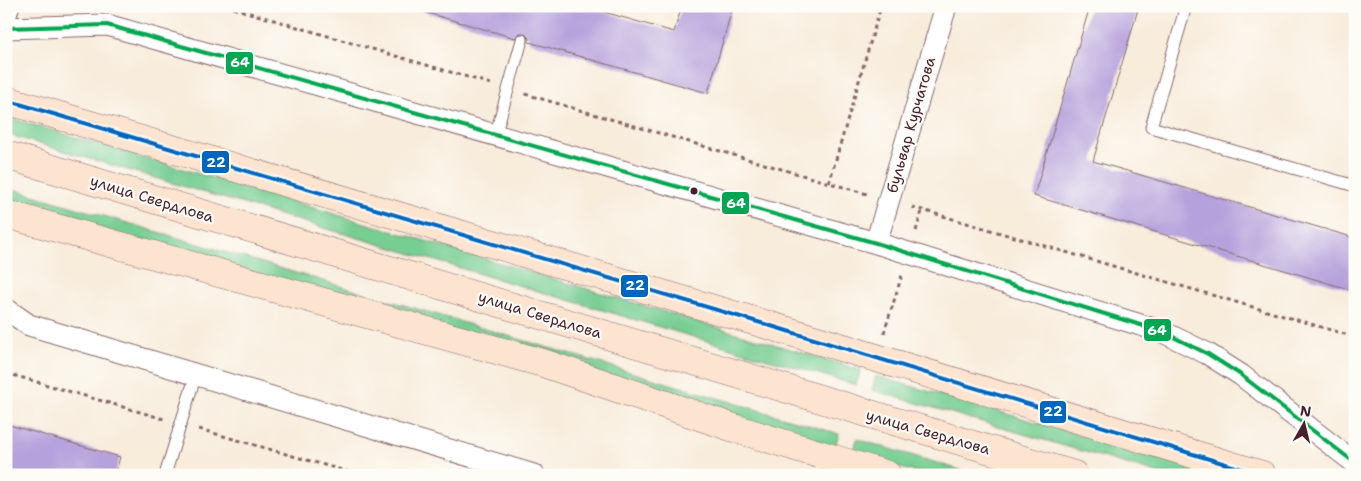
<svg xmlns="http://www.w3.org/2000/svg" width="1361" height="481" viewBox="0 0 1361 481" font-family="'Shantell Sans',sans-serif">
  <rect width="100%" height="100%" fill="#fdfcf7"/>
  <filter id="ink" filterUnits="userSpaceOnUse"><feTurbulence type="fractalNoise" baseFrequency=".02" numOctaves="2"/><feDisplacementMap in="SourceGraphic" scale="10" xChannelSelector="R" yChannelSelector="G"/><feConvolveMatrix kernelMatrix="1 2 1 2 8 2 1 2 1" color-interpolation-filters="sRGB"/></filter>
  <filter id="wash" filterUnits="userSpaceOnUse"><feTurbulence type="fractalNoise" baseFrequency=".0096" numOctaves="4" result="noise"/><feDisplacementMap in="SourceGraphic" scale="20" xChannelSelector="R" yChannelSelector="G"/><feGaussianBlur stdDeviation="1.12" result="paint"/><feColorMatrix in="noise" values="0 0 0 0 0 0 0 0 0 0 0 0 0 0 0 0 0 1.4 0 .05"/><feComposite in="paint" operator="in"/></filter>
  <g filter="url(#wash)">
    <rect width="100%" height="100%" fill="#f8ecdb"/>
    <path fill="#77ce93" stroke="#60765f" d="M6 117 41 127 861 370 856 385 6 134Z
      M6 187 839 434 834 449 6 204Z
      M876 376 1219 475H1164L872 390Z
      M857 439 977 475H925L853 454Z"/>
    <g id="blocks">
      <path fill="#b5a1dc" d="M425 6H583L674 32 682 6H733L708 93 529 42V38L524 33H520L515 38 424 12Z
        M1090 6H1139L1093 161 1355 238V291L1034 196Z
        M6 424 120 457 115 475H6Z"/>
    </g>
  </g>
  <g filter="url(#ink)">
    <use href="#blocks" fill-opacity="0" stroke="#876769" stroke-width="1"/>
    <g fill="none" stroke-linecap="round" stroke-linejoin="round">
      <g stroke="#876769" stroke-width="13">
        <path id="lane" d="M1186 6 1151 127 1355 186
          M7 28 14 6
          M495 136 522 40
          M165 475 196 374"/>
      </g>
      <g stroke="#876769" stroke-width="23">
        <path id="street" d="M6 28 107 25 876 243 1163 332 1208 354 1241 375 1355 463
          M876 243 946 6
          M6 309 29 325 534 475"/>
      </g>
      <g stroke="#876769" stroke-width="29">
        <path id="secondary" d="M6 100 771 326 1262 475
          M6 155 1074 475
          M6 214 543 363 737 429 887 475"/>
      </g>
      <path stroke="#876769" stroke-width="3" stroke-dasharray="4 4" stroke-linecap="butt" d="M226 6 491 84
        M525 94 867 194
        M829 183 881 6
        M912 207 1355 337
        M916 231 922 211
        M884 333 902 275
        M6 373 164 419
        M199 429 359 475"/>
      <use href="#lane" stroke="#fff" stroke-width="11"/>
      <use href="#street" stroke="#fff" stroke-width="21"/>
      <use href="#secondary" stroke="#fde4d1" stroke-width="28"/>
      <g stroke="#fdfcf7" stroke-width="8">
        <path id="bus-1" d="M6 28 107 25 876 243 1163 332 1208 354 1241 375 1355 463"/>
      </g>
      <g stroke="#fdfcf7" stroke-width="8">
        <path id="bus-2" d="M6 100 771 326 1262 475"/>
      </g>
      <use href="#bus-1" stroke="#00a651" stroke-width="4"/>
      <use href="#bus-2" stroke="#0065bd" stroke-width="4"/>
    </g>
  </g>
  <circle fill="#4a1f2b" stroke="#fdfcf7" stroke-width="2" cx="694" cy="191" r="4.5"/>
  <g text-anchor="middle" stroke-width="4.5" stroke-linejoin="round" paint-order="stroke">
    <g font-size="15" fill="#4a1f2b" stroke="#fdfcf7">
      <text transform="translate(911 125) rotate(-74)" y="5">бульвар Курчатова</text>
      <text transform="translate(152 199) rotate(17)" y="5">улица Свердлова</text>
      <text transform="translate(540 315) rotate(17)" y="5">улица Свердлова</text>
      <text transform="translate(928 432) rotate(16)" y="5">улица Свердлова</text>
    </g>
  </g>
  <g stroke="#fdfcf7" stroke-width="2">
    <rect x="225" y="51" width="29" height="24" rx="5" fill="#00a651"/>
    <rect x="201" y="150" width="29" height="24" rx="5" fill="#0065bd"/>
    <rect x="721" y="191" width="29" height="24" rx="5" fill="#00a651"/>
    <rect x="620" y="274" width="29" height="24" rx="5" fill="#0065bd"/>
    <rect x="1143" y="318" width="29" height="24" rx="5" fill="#00a651"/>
    <rect x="1039" y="400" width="28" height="24" rx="5" fill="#0065bd"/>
  </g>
  <g font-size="14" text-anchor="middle" font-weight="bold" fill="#fff">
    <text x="240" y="67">64</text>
    <text x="216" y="167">22</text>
    <text x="736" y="208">64</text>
    <text x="635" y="290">22</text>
    <text x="1157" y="335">64</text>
    <text x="1053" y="416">22</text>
  </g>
  <rect width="1361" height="481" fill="none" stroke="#fdfcf7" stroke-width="25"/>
  <g transform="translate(1304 424) rotate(8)" stroke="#fdfcf7" stroke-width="4" paint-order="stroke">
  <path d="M0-4L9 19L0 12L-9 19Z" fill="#4a1f2b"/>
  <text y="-8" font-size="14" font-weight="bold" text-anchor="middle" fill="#4a1f2b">N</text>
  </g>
</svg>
